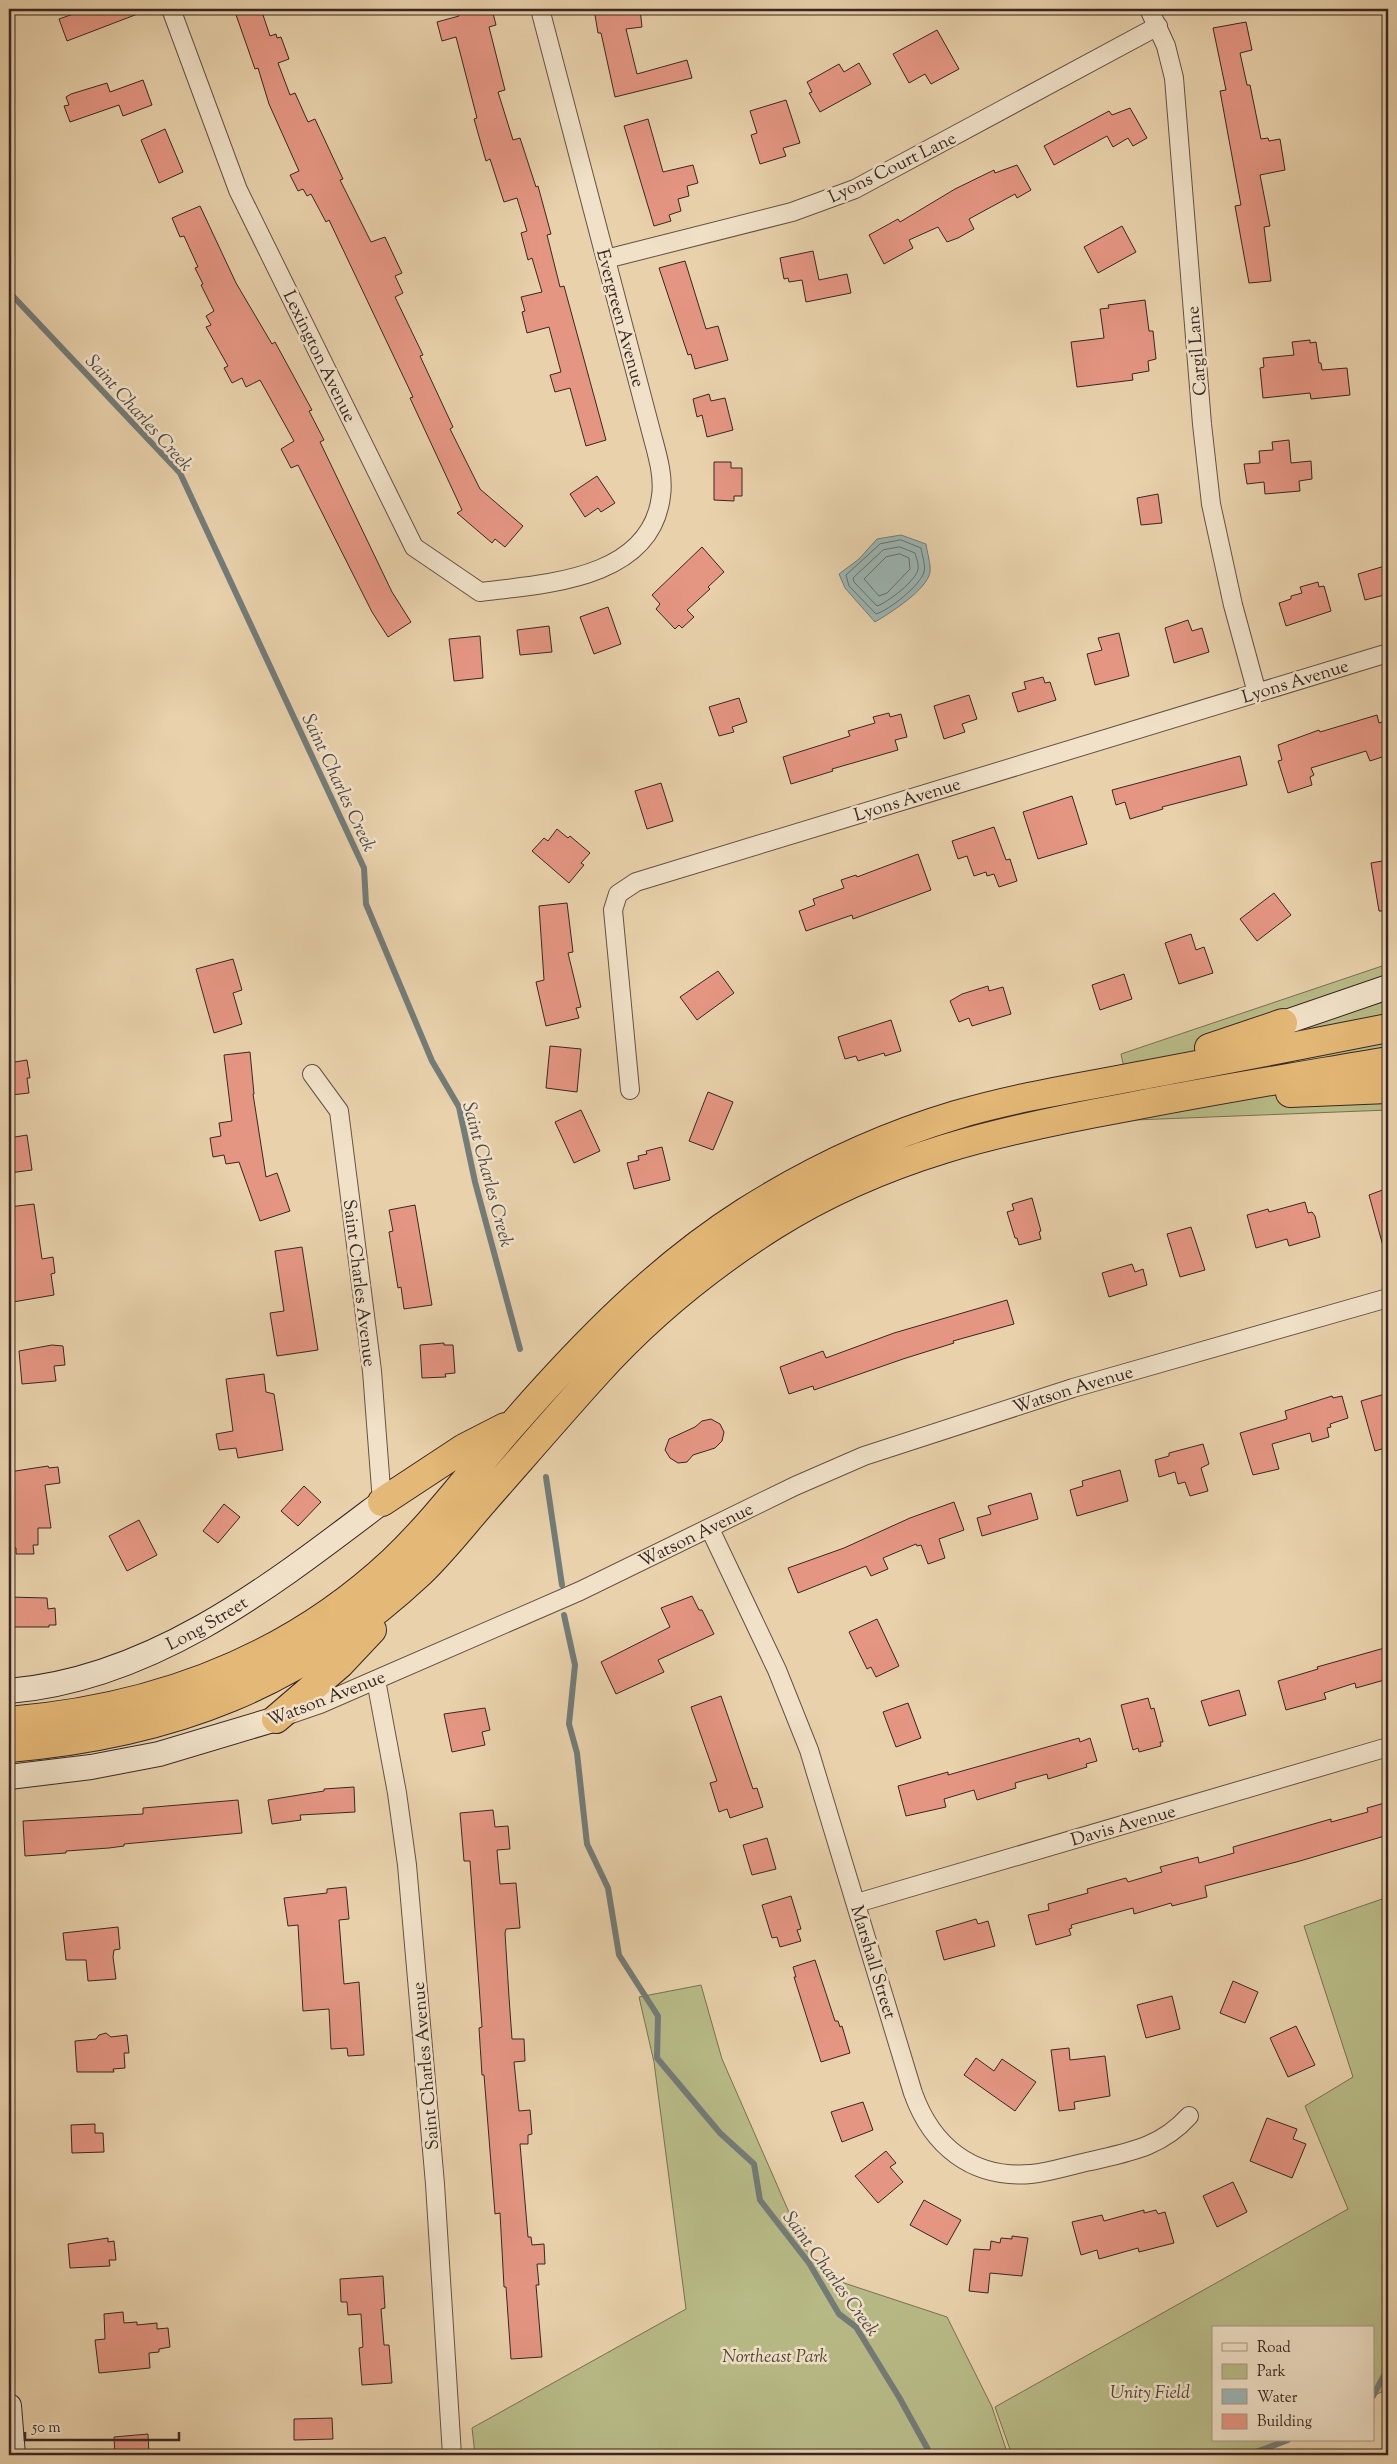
<svg xmlns="http://www.w3.org/2000/svg" width="1397" height="2464" viewBox="0 0 1397 2464" font-family="'Sorts Mill Goudy',serif">
  <rect width="100%" height="100%" fill="#e8d1ab"/>
  <filter id="stains"><feTurbulence type="fractalNoise" baseFrequency=".004" numOctaves="4"/><feColorMatrix values="0 0 0 0 .2 0 0 0 0 .09 0 0 0 0 .02 0 0 0 .5 -.17"/></filter>
  <radialGradient id="worn" r=".72"><stop offset=".6" stop-color="#630" stop-opacity="0"/><stop offset="1" stop-color="#630" stop-opacity=".3"/></radialGradient>
  <path fill="#b8bb87" stroke="#787154" d="M1388 964V1110L1135 1120 1121 1054Z
    M1388 1897V2389L1373 2396V2328H1213V2440H1284L1254 2455H1012L995 2407 1348 2209 1305 2106 1353 2077 1304 1926Z
    M701 1985 722 2059 805 2249 844 2283 947 2317 992 2407 1008 2455H475L472 2428 686 2309 654 2062 639 1997Z"/>
  <path fill="#9bb5b3" stroke="#737c79" d="M901 535 926 544C927 552 931 564 930 572 927 590 890 613 875 622L845 588 839 574 859 559 877 539Z"/>
  <g fill="none" stroke-linecap="round" stroke-linejoin="round">
    <path stroke="#6a6e6a" stroke-width="1" d="M901 540 921 548C922 555 926 566 924 572 920 586 889 610 876 614L849 586 846 575 880 544Z
      M900 547 915 553C916 557 919 564 918 569 917 580 887 603 877 606L854 582 853 578 883 550Z
      M900 554 909 558 910 569 887 593 879 596 864 579 886 557Z"/>
    <path stroke="#737c79" stroke-width="6" d="M9 292 180 473 364 868 366 904 432 1061 459 1107 475 1182 520 1349
      M546 1477 562 1585
      M564 1615 575 1665 569 1724 577 1753 587 1844 608 1888 619 1955 658 2016 657 2058 720 2133 754 2164 760 2200 809 2263 839 2314 856 2327 899 2397 931 2455
      M1373 2396 1388 2368
      M1248 2455 1288 2440"/>
  </g>
  <path fill="#e59683" stroke="#382722" d="M74 9H148V10L67 41 59 19 76 13Z
    M234 9H261L270 36 276 34 277 38 281 37 289 59 278 63 290 95 295 93 308 122 315 119 343 179 340 180 371 242 385 237 402 273 395 276 403 293 395 297 423 355 420 356 453 427 450 429 480 489 523 526 505 547 495 539 492 543 457 513 462 510 410 398 413 397 329 220 326 222 311 194 307 196 303 189 298 191 290 175 299 171 269 104 258 68 255 69Z
    M457 9H492L496 25 489 27 505 90 498 92 513 140 520 138 536 187 538 186 551 234 547 235 560 287 564 286 606 440 586 446 570 388 555 392 550 375 561 372 549 327 527 333 522 312 525 311 521 297 542 292 532 258 528 260 521 233 527 231 517 198 504 202 490 159 486 161 474 119 477 118 456 37 442 41 437 22 459 16Z
    M594 9H640L642 27 626 29 637 74 687 60 692 78 615 97 601 33H598Z
    M1246 22 1252 50 1240 53 1247 85H1250L1261 139 1268 138 1269 141 1280 139 1285 170 1260 175 1270 226 1264 227 1271 281 1249 283 1235 206 1241 205 1220 91 1226 90 1213 28Z
    M937 30 959 69 931 84 925 74 909 83 893 54Z
    M859 63 871 84 820 112 809 93 812 92 807 82 839 64 844 72Z
    M143 80 152 105 123 116 119 105 70 122 64 106 69 105 66 97 71 94 107 83 110 92Z
    M786 100 800 143 783 148 786 156 760 164 751 135 757 133 750 111Z
    M1130 108 1147 138 1133 146 1128 138 1113 147 1107 136 1054 165 1044 146 1109 111 1112 115Z
    M648 119 663 172 693 165 698 183 687 186 689 196 678 199 681 211 669 215 671 221 654 226 624 126Z
    M165 129 183 172 159 183 141 140Z
    M1017 165 1031 190 1017 198 1015 194 969 219 974 229 958 238 947 242 938 227 909 240 913 248 884 264 869 235 898 219 900 222 955 189 994 170 995 173Z
    M200 206 236 283 272 344 275 342 312 410 309 411 324 440 320 442 392 592 411 622 388 637 372 612 298 465 291 468 281 449 294 441 260 380 246 387 242 378 232 383 224 368 228 366 206 327 211 325 206 316 214 311 201 285 203 284 195 268 198 267 184 236 180 237 172 218Z
    M1122 226 1136 252 1098 273 1084 247Z
    M813 251 819 280 847 274 851 293 806 302 802 280 789 282 788 278 784 279 780 258Z
    M685 261 706 329 718 326 728 360 695 369 691 354 688 355 659 268Z
    M1145 300 1149 331H1153L1156 359 1148 361 1149 371 1132 374 1133 380 1077 387 1071 342 1104 338 1100 309 1109 308 1108 305Z
    M1310 340V343L1316 342 1319 363H1321L1322 370 1347 368 1350 395 1311 399 1310 393 1263 398 1260 368 1264 367 1263 358 1294 355 1292 342Z
    M709 394 711 401 725 398 733 430 707 437 702 415 697 417 693 399Z
    M1289 440 1291 463 1311 461 1312 479 1299 481 1300 491 1265 494 1264 482 1247 484 1244 464 1260 463 1259 451 1273 450 1272 442Z
    M714 462H731V468H742V496H734V501L714 500Z
    M597 476 615 503 601 512 598 508 585 517 570 494Z
    M1158 494 1162 523 1141 525 1137 498Z
    M702 547 724 572 708 587 710 589 687 610 694 617 682 628 679 625 675 629 656 609 660 604 652 595Z
    M1388 565V594L1365 600 1358 574Z
    M1318 582 1319 587 1324 586 1331 611 1286 626 1279 603 1291 599V596L1302 593 1300 587Z
    M608 607 621 644 594 654 580 617Z
    M1188 620 1192 631 1202 628 1209 652 1174 663 1165 628Z
    M549 626 552 652 520 655 517 630Z
    M1119 633 1129 676 1095 685 1087 654 1102 650 1098 638Z
    M480 636 483 678 454 681 449 639Z
    M1043 677 1045 683 1050 682 1056 700 1018 712 1012 693 1026 689 1024 682Z
    M969 695 977 719 962 724 965 732 944 739 934 706Z
    M739 698 747 722 732 727 734 732 719 736 709 707Z
    M889 713 890 717 901 714 907 737 895 740 898 750 832 769 833 771 791 784 783 757 850 736 848 731 875 723 873 717Z
    M1377 715 1379 723 1388 720V755L1370 761 1366 751 1311 768 1314 775 1310 777 1312 785 1288 793 1278 761 1282 760 1278 745 1319 730 1320 732Z
    M1240 756 1247 785 1162 807 1163 809 1130 819 1125 802 1116 805 1112 790Z
    M661 783 673 821 647 829 635 791Z
    M1072 796 1087 844 1038 859 1023 812Z
    M994 827 1006 860 1010 859 1017 881 999 887 994 874 987 876 986 872 974 876 967 856 958 859 952 841Z
    M557 829 568 838 570 836 590 853 581 863 584 865 569 883 532 851 544 838 548 841Z
    M918 854 931 890 853 919 852 915 806 931 799 911 815 905 813 899 844 888 841 880 856 875 857 877Z
    M1388 860V911H1379L1371 863Z
    M1274 893 1291 915 1257 941 1240 919Z
    M567 903 573 952 568 953 581 1007 576 1008 579 1018 546 1026 536 982 544 980 539 906Z
    M1191 934 1196 950 1204 947 1213 973 1179 984 1165 943Z
    M233 959 242 990 233 993 242 1024 214 1033 196 969Z
    M718 971 734 993 697 1020 680 997Z
    M1124 974 1132 999 1100 1010 1092 985Z
    M988 986 989 991 1003 987 1011 1014 972 1026 969 1018 959 1022 950 1001 962 994Z
    M891 1020 901 1051 885 1056 884 1053 858 1061 856 1056 845 1059 838 1037Z
    M550 1046 581 1049 577 1092 546 1088Z
    M250 1052 254 1094H253L266 1177 277 1173 290 1211 260 1221 239 1162 226 1164 224 1155 213 1157 210 1138 221 1136 219 1123 232 1121 224 1055Z
    M27 1060 30 1078H27L29 1093 11 1095 9 1092V1063Z
    M708 1092 733 1102 713 1150 689 1141Z
    M581 1110 600 1151 574 1163 555 1122Z
    M27 1135 32 1170 9 1173V1138Z
    M662 1147 670 1180 634 1189 627 1163 639 1160 638 1156 647 1154 646 1151Z
    M1388 1188V1245L1383 1246 1369 1195Z
    M1032 1198 1041 1231 1039 1232 1041 1239 1019 1245 1017 1238H1015L1007 1212 1014 1210 1012 1204Z
    M1305 1202 1308 1213 1312 1212 1315 1216 1320 1237 1289 1246 1287 1239 1256 1248 1247 1215 1268 1209 1269 1212Z
    M34 1204 42 1259 53 1257 55 1273 51 1274 54 1295 13 1302 12 1296H9V1207Z
    M415 1205 432 1305 404 1309 401 1287 398 1288 389 1232 393 1231 389 1210Z
    M1191 1227 1205 1270 1180 1277 1167 1234Z
    M302 1247 318 1350 277 1356 270 1313 284 1311 275 1251Z
    M1132 1264 1135 1272 1143 1269 1147 1285 1109 1297 1102 1273Z
    M1007 1300 1014 1324 953 1341 954 1343 903 1359 814 1390 813 1386 789 1394 780 1367 823 1351 826 1358 894 1333Z
    M444 1343V1345H453L455 1373 445 1374 446 1377 422 1378 420 1345Z
    M52 1345 63 1346 65 1365 54 1366 56 1381 22 1384 19 1351Z
    M264 1374 266 1392 274 1394 283 1450 238 1458 236 1448 219 1450 216 1434 233 1431 226 1379Z
    M1385 1394 1388 1407V1447L1375 1451 1361 1401Z
    M1332 1396 1333 1398 1342 1396 1348 1418 1330 1424 1331 1427 1327 1428 1329 1437 1312 1442 1310 1433 1272 1444 1279 1469 1253 1475 1240 1433 1287 1419 1285 1411Z
    M711 1419 720 1424 724 1432 722 1441 715 1448 693 1455 687 1462 678 1463 670 1458 665 1450 669 1439 695 1427 702 1421Z
    M1203 1444 1209 1464 1201 1468 1208 1491 1190 1496 1185 1482 1178 1484 1175 1472 1159 1477 1155 1460 1169 1456V1453Z
    M48 1466 49 1468 58 1467 60 1483 45 1485 51 1528H38V1545H33L34 1554H16V1548L11 1547V1530H9V1472Z
    M1120 1470 1128 1501 1077 1516 1070 1490 1083 1486 1082 1481Z
    M304 1486 321 1502 298 1526 281 1511Z
    M1031 1493 1038 1519 982 1536 977 1518 991 1514 988 1506Z
    M954 1502 964 1530 939 1539 945 1558 928 1564 921 1545 917 1546 916 1544 883 1558 888 1569 871 1576 866 1566 798 1593 788 1568 844 1548 910 1518Z
    M224 1504 240 1517 218 1543 203 1531Z
    M139 1520 157 1555 127 1571 109 1536Z
    M692 1596 699 1610H702L714 1634 658 1660 664 1672 616 1694 601 1662 670 1627 661 1608Z
    M9 1597 47 1598 48 1609 55 1608 56 1625H49V1627H10Z
    M877 1619 899 1666 876 1677 871 1667 867 1669 849 1632Z
    M1388 1647V1679L1356 1688 1355 1683 1324 1693 1326 1699 1286 1710 1278 1681 1318 1669 1317 1667Z
    M1239 1690 1246 1715 1209 1726 1201 1701Z
    M721 1696 753 1789 757 1788 763 1807 730 1818 727 1809 719 1812 710 1783 717 1781 691 1707Z
    M1148 1698 1151 1709 1154 1708 1163 1742H1160L1161 1746 1139 1752 1138 1748 1133 1750 1121 1705Z
    M908 1703 921 1738 896 1747 883 1712Z
    M485 1708 490 1730 482 1732 485 1745 452 1752 444 1714Z
    M1079 1738 1080 1742 1090 1738 1097 1761 1086 1764 1087 1767 1048 1779 1047 1774 1015 1783 1016 1788 977 1800 974 1790 944 1799 946 1807 906 1816 898 1786 948 1772V1775Z
    M354 1787 355 1812 300 1815 301 1820 272 1824 268 1800 324 1791V1789Z
    M238 1800 242 1833 124 1844V1846L109 1848 66 1851V1853L25 1856 23 1821 143 1814V1808Z
    M1388 1802V1835L1300 1861 1205 1886 1207 1897 1172 1906 1171 1903 1134 1914 1133 1908 1071 1925 1072 1928 1069 1929 1071 1935 1036 1945 1028 1915 1049 1910 1048 1904 1088 1893 1087 1889 1126 1878 1128 1882 1162 1872 1160 1867 1198 1857 1199 1863 1234 1853 1233 1847 1331 1819V1822L1368 1812 1367 1808Z
    M493 1810 495 1827 508 1826 510 1849 497 1850 500 1884 516 1883 520 1928 506 1929 505 1933 509 1997 512 2039H524L525 2061 514 2062 519 2111 530 2110 532 2134 528 2135V2144H520L528 2237H531L532 2245 544 2244 545 2264H537L539 2285H536L542 2357 511 2359 506 2287H504L500 2213 495 2214 484 2075H482L479 2028 482 2027 470 1861H464L460 1813Z
    M767 1838 776 1869 752 1875 743 1845Z
    M346 1887 349 1919 339 1920 344 1984 359 1982 364 2055 348 2056 347 2048 331 2049 329 2009 303 2011 298 1925 288 1926 284 1898 327 1893V1889Z
    M791 1896 801 1929 797 1930 801 1941 780 1947 777 1937 772 1938 762 1905Z
    M976 1919 978 1924 988 1921 995 1946 944 1960 936 1931Z
    M118 1927 120 1949 114 1950 113 1957 116 1979 88 1981 86 1960H66L63 1933Z
    M815 1960 835 2021H838L840 2027 842 2026 850 2053 821 2062 794 1977H796L793 1967Z
    M1233 1981 1258 1992 1245 2023 1220 2013Z
    M1172 1996 1180 2029 1146 2038 1137 2005Z
    M1296 2026 1315 2065 1288 2077 1270 2038Z
    M106 2033 111 2037 127 2035 129 2053H124L125 2068 113 2069 114 2072H77L75 2041 96 2039 99 2035Z
    M1069 2048 1070 2060 1105 2056 1110 2096 1074 2102 1075 2109 1059 2111 1051 2050Z
    M976 2058 994 2071 1002 2059 1036 2082 1015 2111 964 2075Z
    M863 2102 873 2130 842 2142 831 2112Z
    M1267 2118 1297 2129 1293 2139 1306 2144 1292 2178 1250 2161Z
    M95 2124V2133H103L104 2152 72 2153 71 2125Z
    M886 2151 896 2163 890 2167 903 2182 878 2203 855 2176Z
    M1233 2182 1247 2212 1217 2227 1203 2196Z
    M924 2200 961 2220 947 2245 910 2225Z
    M1144 2210V2213L1156 2210 1158 2214 1165 2212 1174 2243 1139 2252 1138 2248 1099 2259 1097 2250 1081 2255 1072 2222 1102 2215 1104 2221Z
    M1012 2236 1028 2238 1022 2276 990 2273 988 2293 969 2291 974 2249 990 2250 991 2241 1000 2243 1001 2238 1012 2239Z
    M108 2238V2242L114 2241 116 2260H109L110 2266 70 2268 68 2244Z
    M383 2276 385 2308 381 2309 384 2345H389L392 2383 362 2385 359 2348 363 2347 361 2314 348 2315 347 2302H341L340 2279Z
    M123 2312 124 2323 137 2322V2325L157 2323V2329L168 2328 170 2347 159 2349V2352L149 2353 150 2368 99 2373 95 2340 105 2339 104 2314Z
    M332 2418 333 2439 294 2440V2419Z
    M148 2434 149 2455H115L114 2437Z"/>
  <g fill="none" stroke-linecap="round" stroke-linejoin="round">
    <g stroke="#645244" stroke-width="20">
      <g id="street">
        <path d="M171 9 238 190 414 547 480 592C544 584 651 580 661 496 664 476 657 454 652 435L540 9"/>
        <path d="M1149 9 1166 46 1174 78 1202 424 1211 504 1233 605 1257 693"/>
        <path d="M606 259 792 212 855 189 1158 26"/>
        <path d="M312 1074 339 1111 372 1371 382 1502"/>
        <path d="M630 1090 613 910 618 894 636 882 1388 653"/>
        <path d="M710 1529 777 1670 809 1750 913 2093C932 2146 972 2179 1031 2174 1051 2172 1071 2165 1091 2161 1130 2152 1161 2147 1189 2116"/>
        <path d="M376 1680 397 1793 407 1865 435 2184 452 2455"/>
        <path id="s1" d="M288 1715 320 1704 580 1591 795 1486 864 1456 1073 1388 1388 1298"/>
        <path d="M857 1903 1388 1747"/>
      </g>
    </g>
    <g stroke="#382722" stroke-width="26">
      <g id="secondary">
        <path d="M1283 1023 1388 987"/>
        <path id="s2" d="M9 1691C153 1679 271 1586 382 1502"/>
        <path d="M9 1777 91 1767 159 1754 276 1719"/>
        <path d="M9 2406 13 2455"/>
      </g>
    </g>
    <g stroke="#382722" stroke-width="30">
      <path id="highway" d="M1209 1048 1283 1023
        M1290 1093 1388 1089
        M382 1502 464 1448 505 1427
        M276 1719 340 1664 372 1630
        M9 1721C154 1709 285 1662 393 1561 438 1518 474 1468 515 1422 583 1344 657 1268 745 1212 810 1171 882 1137 956 1115 1017 1097 1081 1087 1144 1075 1225 1060 1307 1044 1388 1028
        M9 1748C172 1734 299 1686 420 1573 443 1551 463 1525 484 1501 521 1459 558 1416 595 1375 647 1317 707 1268 773 1226 884 1156 1001 1130 1128 1107 1214 1090 1301 1076 1388 1061"/>
    </g>
    <use href="#street" stroke="#f0e1c8" stroke-width="18"/>
    <use href="#secondary" stroke="#f0e1c8" stroke-width="24"/>
    <use href="#highway" stroke="#e4b876" stroke-width="28"/>
  </g>
  <g text-anchor="middle" stroke-width="5" stroke-linejoin="round" paint-order="stroke">
    <g font-size="18" fill="#382722" stroke="#f0e1c8">
      <text transform="translate(892 167) rotate(-26)" y="6">Lyons Court Lane</text>
      <text transform="translate(621 318) rotate(75)" y="6">Evergreen Avenue</text>
      <text transform="translate(1196 351) rotate(-95)" y="6">Cargil Lane</text>
      <text transform="translate(320 356) rotate(64)" y="6">Lexington Avenue</text>
      <text transform="translate(1295 681) rotate(-17)" y="6">Lyons Avenue</text>
      <text transform="translate(907 799) rotate(-17)" y="6">Lyons Avenue</text>
      <text transform="translate(360 1283) rotate(83)" y="6">Saint Charles Avenue</text>
      <text dy="6" stroke="none"><textPath href="#s1" startOffset="851">Watson Avenue</textPath></text>
      <text dy="6" stroke="none"><textPath href="#s1" startOffset="446">Watson Avenue</textPath></text>
      <text dy="6" stroke="none"><textPath href="#s2" startOffset="211">Long Street</textPath></text>
      <text transform="translate(326 1698) rotate(-21)" y="6">Watson Avenue</text>
      <text transform="translate(1123 1825) rotate(-16)" y="6">Davis Avenue</text>
      <text transform="translate(874 1962) rotate(73)" y="6">Marshall Street</text>
      <text transform="translate(425 2066) rotate(-95)" y="6">Saint Charles Avenue</text>
    </g>
    <g font-size="18" font-style="italic" fill="#524536" stroke="#f0e1c8">
      <text x="775" y="2362">Northeast Park</text>
      <text x="1150" y="2398">Unity Field</text>
    </g>
    <g font-size="19" font-style="italic" fill="#514a46" stroke="#f0e1c8">
      <text transform="translate(140 412) rotate(48)" y="7">Saint Charles Creek</text>
      <text transform="translate(340 782) rotate(65)" y="7">Saint Charles Creek</text>
      <text transform="translate(489 1174) rotate(75)" y="7">Saint Charles Creek</text>
      <text transform="translate(832 2273) rotate(54)" y="7">Saint Charles Creek</text>
    </g>
  </g>
  <rect width="1397" height="2464" fill="none" stroke="#e8d1ab" stroke-width="30"/>
  <rect x="10" y="10" width="1377" height="2444" fill="none" stroke="#382722" stroke-width="2.5"/>
  <rect x="15" y="15" width="1367" height="2434" fill="none" stroke="#382722"/>
  <rect x="1212" y="2326" width="162" height="115" fill="#f0e1c8" stroke="#a69786"/>
  <rect x="1222" y="2343" width="25" height="8" fill="#f0e1c8" stroke="#a69786"/>
  <text x="1257" y="2352" font-size="15" fill="#382722">Road</text>
  <rect x="1222" y="2364" width="25" height="15" fill="#b8bb87" stroke="#a69786"/>
  <text x="1257" y="2376" font-size="15" fill="#382722">Park</text>
  <rect x="1222" y="2389" width="25" height="15" fill="#9bb5b3" stroke="#a69786"/>
  <text x="1257" y="2402" font-size="15" fill="#382722">Water</text>
  <rect x="1222" y="2414" width="25" height="15" fill="#e59683" stroke="#a69786"/>
  <text x="1257" y="2426" font-size="15" fill="#382722">Building</text>
  <path d="M25 2432v8h154v-8" fill="none" stroke="#382722" stroke-width="2.5"/>
  <text x="32" y="2432" font-size="15" fill="#382722" stroke="#f0e1c8" stroke-width="4" paint-order="stroke">50 m</text>
  <rect width="100%" height="100%" filter="url(#stains)"/>
  <rect width="100%" height="100%" fill="url(#worn)"/>
</svg>
